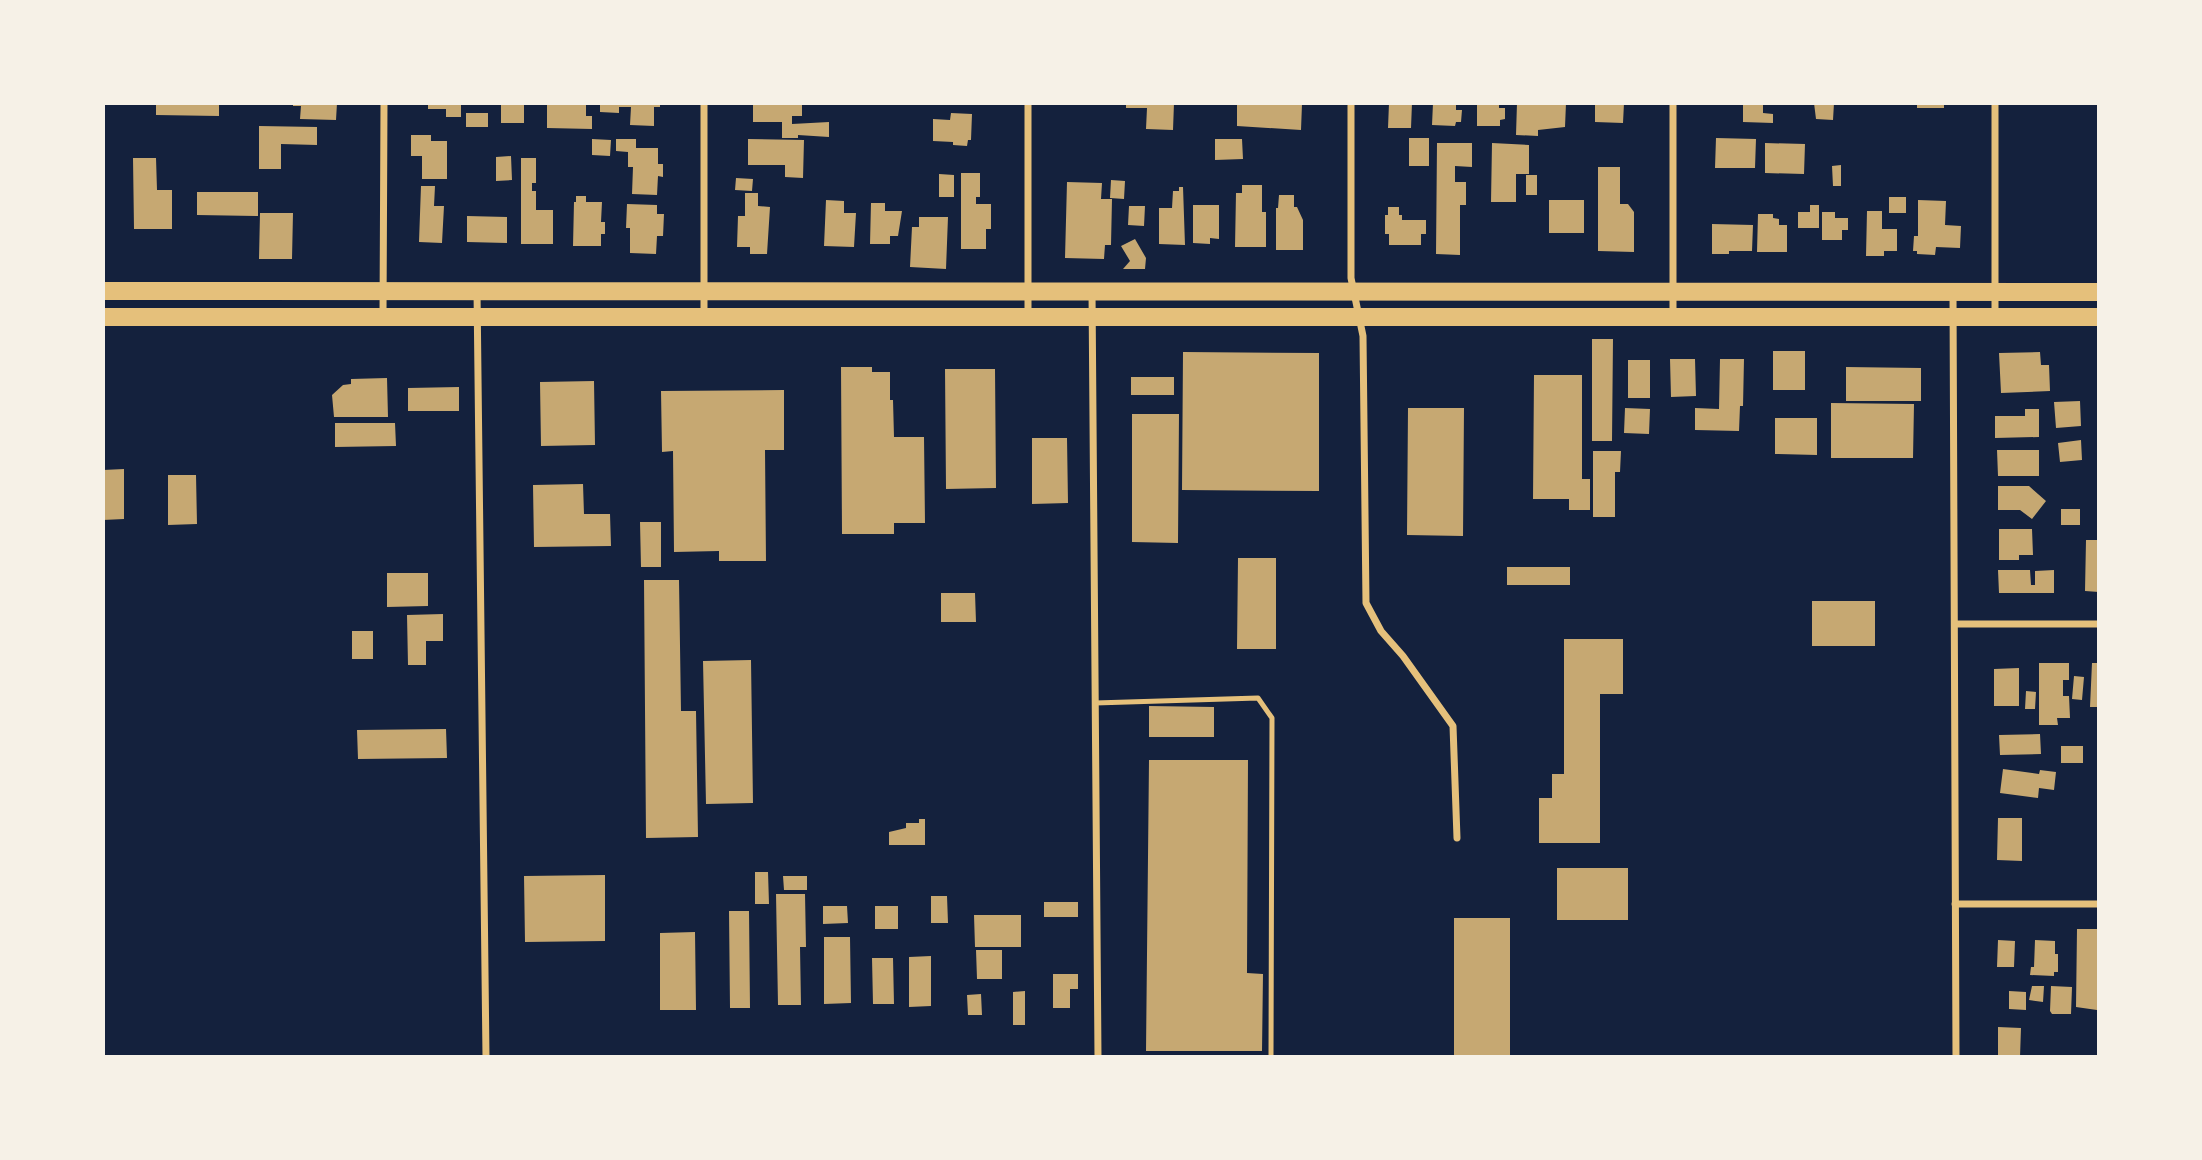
<svg xmlns="http://www.w3.org/2000/svg" width="2202" height="1160" viewBox="0 0 2202 1160" font-family="'Fira Sans Condensed',sans-serif">
  <rect width="100%" height="100%" fill="#14213d"/>
  <path fill="#c6a872" d="M156 103H219V116L156 115Z
    M293 103H337L336 120 300 119 301 106H293Z
    M428 103H461V117H446V109H428Z
    M501 103H524V123H501Z
    M547 103 586 105V116H592V129L547 128Z
    M600 103H660V107H654V126L630 125 631 107H619V113L600 112Z
    M753 103H802V116H792V124L829 122V137L798 135V138H782V122H753Z
    M1126 103H1174L1173 130 1146 129 1147 108H1126Z
    M1237 103 1302 104 1301 130 1237 126Z
    M1389 103H1412L1411 128H1388Z
    M1433 103H1456V110H1462L1461 122H1456L1455 126 1432 125Z
    M1477 103H1499V108H1505V119L1500 120V126H1477Z
    M1517 103H1566L1565 127 1538 130V136L1516 135Z
    M1595 103H1624L1623 123 1595 122Z
    M1743 103H1763V113L1773 114V123L1743 122Z
    M1814 103H1834L1833 120 1816 119Z
    M1917 103H1944V108H1917Z
    M466 113H488V127H466Z
    M951 113 972 114 971 140H968L967 146 953 145V142L933 141V119L950 120Z
    M259 126 317 127V145L281 144V169H259Z
    M411 135H431V141H447V179H422V156H411Z
    M1409 138H1429V166H1409Z
    M1716 138 1756 139 1755 168H1715Z
    M592 139 611 140 610 156 592 155Z
    M616 139H636V148H658V164H663V177L658 176 657 195 632 194 633 167H628V152L616 151Z
    M748 139 804 140 803 178 785 177V165H748Z
    M1215 139H1242L1243 159 1215 160Z
    M1437 143H1472V167L1455 166V182H1466V205H1460V255L1436 254Z
    M1492 143 1529 145V174H1516V202H1491Z
    M1765 143 1805 144 1804 174 1765 173Z
    M511 156 512 180 496 181V157Z
    M133 158H156L157 190H172V229H134Z
    M521 158H536V183H532V191H536V210H553V244H521Z
    M1841 165V186H1833L1832 166Z
    M1598 167H1620V204H1628L1634 212V252L1598 251Z
    M961 173H980V197H976V204H991V229H986V249H961Z
    M939 174 954 175V197H939Z
    M1526 175H1537V195H1526Z
    M736 178 753 179 752 191 735 190Z
    M1111 180 1125 181 1124 199 1110 198Z
    M1067 182 1102 183 1101 199H1112L1111 245H1105L1104 259 1065 258Z
    M1242 185H1262V212H1266V247H1235L1236 193H1242Z
    M421 186H435L434 206H444L442 243 419 242Z
    M1179 187H1183L1185 245 1159 244V208H1172L1173 191H1179Z
    M197 192H258V216L197 215Z
    M745 193H758V206L770 207 767 254H750V247H737L738 216H745Z
    M1279 195H1294V207H1297L1303 220V250H1276V208H1278Z
    M576 196H586V202H602L601 222H605V234H601V246H573L574 202H576Z
    M1889 197H1906V213H1889Z
    M826 200 844 201V213H856L854 247 824 246Z
    M1549 200H1584V233H1549Z
    M1918 200 1946 201 1945 225 1961 226 1960 248 1936 247 1935 255 1917 254V251H1913L1914 236H1918Z
    M871 203H885V211H902L898 236H890V244H870Z
    M627 204 657 205V214H664L663 236H657L656 254 630 253V228H626Z
    M1193 205H1219V239L1210 238V244L1193 243Z
    M1810 205H1819V228H1798V212H1810Z
    M1129 206H1145L1144 226 1128 225Z
    M1388 207H1399V215H1402V220H1426V234H1421V245H1389V234H1385V215H1388Z
    M1867 211H1882V229H1897V251H1884V256H1866Z
    M1822 212H1835V218H1848V230H1842V240H1822Z
    M260 213H293L292 259H259Z
    M1758 214H1773V218L1779 219V225H1787V252H1757Z
    M467 216 507 217V243L467 242Z
    M919 217H948L946 269 910 267 912 227H919Z
    M1712 224 1753 225 1752 251H1729V254H1712Z
    M1135 239 1146 258 1145 269H1123L1130 261 1121 246Z
    M1592 339H1613L1612 441H1592Z
    M1773 351H1805V390H1773Z
    M1183 352 1319 353V491L1182 490Z
    M2040 352 2041 365H2049L2050 391 2001 393 1999 353Z
    M1670 359H1695L1696 396 1671 397Z
    M1720 359H1744L1743 406H1740L1739 431 1695 430V408L1719 409Z
    M1628 360H1650V398H1628Z
    M841 367H872V372H890V400H893L894 437H924L925 523H894V534H842Z
    M1846 367 1921 368V401H1846Z
    M945 369H995L996 488 946 489Z
    M1534 375H1582V479H1590V510H1569V499H1533Z
    M1131 377H1174V395H1131Z
    M387 378 388 417H334L332 395 343 385 351 384V379Z
    M594 381 595 445 541 446 540 382Z
    M459 387V411H408V388Z
    M784 390V450H765L766 561H719V551L674 552 673 451 662 452 661 391Z
    M2080 401 2081 426 2056 428 2054 402Z
    M1831 403 1914 404 1913 458H1831Z
    M1408 408H1464L1463 536 1407 535Z
    M1625 408 1650 409 1649 434 1624 433Z
    M2025 409H2039V437L1995 438V416H2025Z
    M1132 414H1179L1178 543 1132 542Z
    M1775 418H1817V455L1775 454Z
    M335 423H395L396 446 335 447Z
    M1032 438H1067L1068 503 1032 504Z
    M2081 440 2082 460 2060 462 2058 443Z
    M1997 450H2039V476H1998Z
    M1593 451H1621L1620 472H1615V517H1593Z
    M124 469V519L103 520V470Z
    M168 475H196L197 524 168 525Z
    M583 484 584 514H610L611 546 534 547 533 485Z
    M1998 486H2029L2046 501 2032 519 2020 510H1998Z
    M2061 509H2080V525H2061Z
    M640 522H661V567H641Z
    M1999 529H2032L2033 555H2019V560H1999Z
    M2086 540H2099V592L2085 591Z
    M1238 558H1276V649H1237Z
    M1507 567H1570V585H1507Z
    M1998 570H2030L2031 585H2035V571L2054 570V593H1999Z
    M387 573H428V606L387 607Z
    M644 580H679L681 711H696L698 837 646 838Z
    M941 593H975L976 622H941Z
    M1812 601H1875V646H1812Z
    M443 614V641H426V665H408L407 615Z
    M352 631H373V659H352Z
    M1564 639H1623V694H1600V843H1539V798H1552V774H1564Z
    M751 660 753 803 706 804 703 661Z
    M2039 663H2069V680H2063V696H2069L2070 718H2057L2058 725H2039Z
    M2092 663H2099V707H2090Z
    M2019 668V706H1994V669Z
    M2074 676 2084 677 2082 700 2072 699Z
    M2026 691 2036 692 2035 709H2025Z
    M1149 706 1214 707V737H1149Z
    M446 729 447 758 358 759 357 730Z
    M2040 734 2041 754 2000 755 1999 735Z
    M2061 746H2083V763H2061Z
    M1149 760H1248L1247 973 1263 974 1262 1051H1146Z
    M2003 769 2039 774 2040 770 2056 772 2054 790 2039 788 2038 798 2000 793Z
    M1998 818H2022V861L1997 860Z
    M919 819H925V845H889V832L906 828V823H919Z
    M1557 868H1628V920H1557Z
    M755 872H768L769 904H755Z
    M605 875V941L525 942 524 876Z
    M783 876H807V890H784Z
    M776 894H805L806 947H800L801 1005H778Z
    M931 896H947L948 923H931Z
    M1044 902H1078V917H1044Z
    M823 906H847L848 923 823 924Z
    M875 906H898V929H875Z
    M729 911H749L750 1008H730Z
    M974 915H1021V947H975Z
    M1454 918H1510V1056H1454Z
    M2077 929H2099L2097 1010 2076 1007Z
    M695 932 696 1010H660V933Z
    M824 937H850L851 1003 824 1004Z
    M1998 940 2015 941 2014 967H1997Z
    M2035 940 2055 941V954H2058V972H2054V976L2030 975 2031 967H2034Z
    M976 950H1002V979H977Z
    M931 956V1006L909 1007V957Z
    M872 958H893L894 1004H873Z
    M1053 974H1078V989H1070V1008H1053Z
    M2032 986H2044L2043 1002 2029 1000Z
    M2051 986 2072 987 2071 1014H2052L2050 1011Z
    M1025 991V1025H1013V992Z
    M2009 991 2026 992V1010L2009 1009Z
    M981 994 982 1015H968L967 995Z
    M1998 1027 2021 1028 2020 1057H1998Z"/>
  <g fill="none" stroke-linecap="round" stroke-linejoin="round">
    <path stroke="#e5c07b" stroke-width="5" d="M1095 703 1258 698 1272 718 1271 1057"/>
    <path stroke="#e5c07b" stroke-width="7" d="M1351 103V278L1363 336 1366 603 1381 631 1403 656 1453 726 1457 838
      M477 291 486 1057
      M1092 291 1098 1057
      M1953 292 1956 1057
      M383 316 384 103
      M704 316V103
      M1028 316V103
      M1673 316V103
      M1995 316V103
      M1955 624H2099
      M1955 904H2099"/>
    <path stroke="#e5c07b" stroke-width="18" d="M103 291 2099 292
      M103 317H2099"/>
  </g>
  <rect width="2202" height="1160" fill="none" stroke="#f6f1e7" stroke-width="210"/>
</svg>
